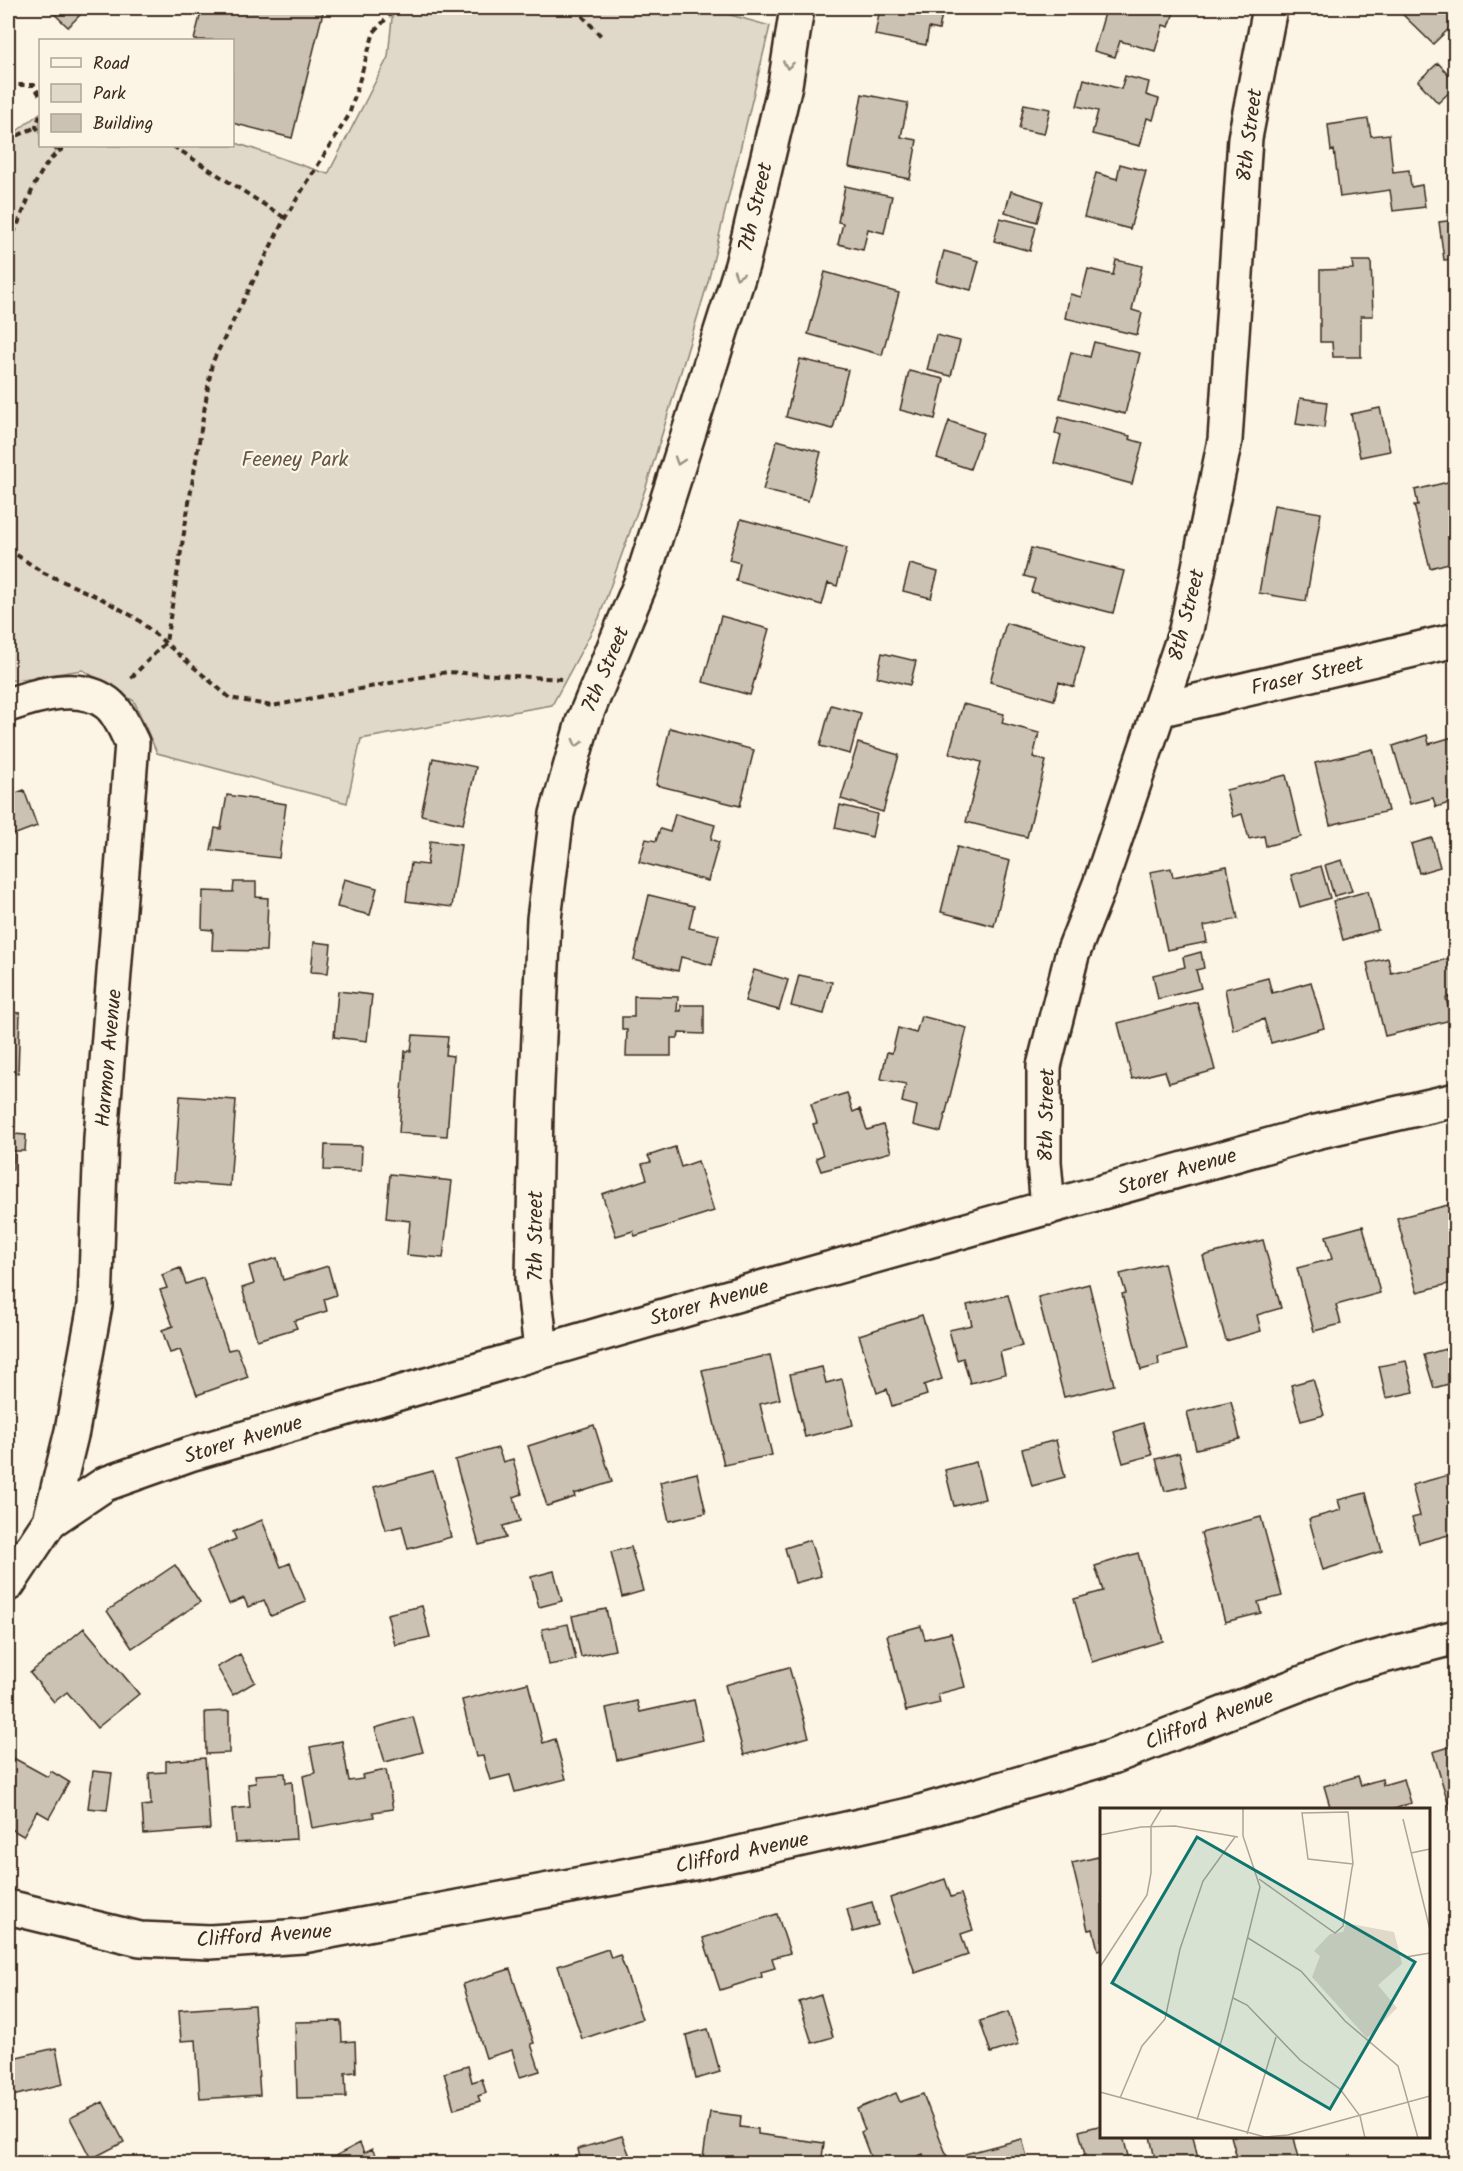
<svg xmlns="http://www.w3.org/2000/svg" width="1463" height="2171" viewBox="0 0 1463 2171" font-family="Kalam,sans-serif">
  <rect width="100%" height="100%" fill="#fcf5e5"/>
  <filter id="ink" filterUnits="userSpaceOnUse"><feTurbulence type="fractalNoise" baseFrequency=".0167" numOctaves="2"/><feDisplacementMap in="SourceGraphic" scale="12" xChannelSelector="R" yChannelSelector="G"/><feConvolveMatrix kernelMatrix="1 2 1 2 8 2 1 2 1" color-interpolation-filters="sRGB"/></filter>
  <g filter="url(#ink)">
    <path fill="#e0d8c8" stroke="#8e8173" stroke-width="1.5" d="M393 8H706L770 26 708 282 646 487 599 618 552 705 361 739 347 803 157 753 134 701 83 670 8 681V138L40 113V146H232L233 142 328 174 388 57Z"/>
    <path fill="#ccc2b3" stroke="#3b2a1e" stroke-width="1.5" d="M48 8H87L68 27Z
      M202 8H324L292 138 232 123V40H194Z
      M880 8H943L939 30 929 28 926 45 875 35Z
      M1092 8H1167V10L1174 12 1169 27 1163 25 1155 51 1120 41 1115 57 1094 51 1105 13Z
      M1396 8H1456V22L1433 44Z
      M1438 63 1456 82V86L1438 103 1418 81Z
      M1125 76 1149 82 1146 95 1159 99 1153 120 1147 118 1140 146 1092 134 1098 111 1077 106 1084 79 1121 89Z
      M862 94 908 103 901 137 917 140 910 179 849 167Z
      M1024 104 1050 109 1044 134 1019 129Z
      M1368 119 1371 136 1389 134 1393 172 1409 170 1411 187 1422 185 1425 207 1393 211 1390 190 1340 197 1334 150 1331 151 1328 125Z
      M1120 164 1146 171 1130 229 1084 217 1096 173 1117 179Z
      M845 186 892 196 884 233 868 229 863 250 838 244 843 223 838 222Z
      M1011 191 1043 201 1037 222 1005 212Z
      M1000 218 1036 227 1030 251 994 241Z
      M1456 220V259L1444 260 1439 222Z
      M944 251 979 261 971 290 936 281Z
      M1116 260 1142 266 1132 310 1142 313 1137 335 1065 318 1070 294 1081 297 1088 269 1113 275Z
      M1352 261H1371L1373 316H1361V357H1333L1332 342H1320V270L1353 269Z
      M825 272 899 293 882 355 808 334Z
      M936 335 960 341 951 376 927 370Z
      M1094 342 1140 353 1125 414 1060 398 1071 352 1090 357Z
      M800 359 848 370 833 429 786 417Z
      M909 371 944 379 935 419 900 410Z
      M1300 398 1327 402 1324 428 1296 424Z
      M1380 408 1390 451 1360 457 1351 414Z
      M1059 417 1130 436 1129 439 1143 443 1132 484 1054 463 1061 435 1055 433Z
      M949 421 983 433 970 469 937 458Z
      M777 440 821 452 808 501 763 490Z
      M1456 480V561L1430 568 1414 505H1418L1415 490Z
      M1274 505 1321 513 1306 601 1259 593Z
      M741 519 847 548 837 586 828 583 822 605 736 581 740 563 729 560Z
      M1031 548 1124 571 1113 613 1031 592 1035 579 1024 576Z
      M910 564 938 572 931 598 903 591Z
      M721 616 769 629 750 695 703 682Z
      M1006 623 1085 646 1074 687 1059 682 1054 700 990 682Z
      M882 653 916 661 910 685 877 677Z
      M963 704 1004 714 1002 723 1039 733 1033 757 1046 761 1027 837 966 822 981 762 949 753Z
      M831 705 861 713 850 754 820 746Z
      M670 728 754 750 740 806 656 785Z
      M1427 735 1429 744 1456 736V801L1436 807 1433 798 1410 804 1393 746Z
      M858 743 899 755 883 812 841 799Z
      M1373 749 1388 811 1330 825 1315 763Z
      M433 758 476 767 463 824 421 815Z
      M1286 775 1301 837 1266 846 1264 836 1249 839 1242 814 1233 817 1226 790Z
      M24 790 37 826 8 837V796Z
      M227 795 286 804 279 858 211 850 215 828 221 829Z
      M840 805 877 814 872 837 835 828Z
      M675 814 715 825 711 839 719 842 708 881 639 862 646 839 656 841 660 829 670 832Z
      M1432 838 1440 867 1419 873 1411 844Z
      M430 841 461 845 452 907 406 901 411 863 427 865Z
      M957 847 1010 861 994 926 941 912Z
      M1342 860 1352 891 1334 896 1325 865Z
      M1227 866 1238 919 1204 926 1207 942 1167 950 1150 872 1171 868 1173 877Z
      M1321 866 1330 898 1300 907 1291 875Z
      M344 879 377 888 370 915 337 907Z
      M234 882H256V897L268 898 266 951 212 950 213 930 202 929 203 891 233 892Z
      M1368 891 1378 930 1343 940 1333 901Z
      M649 895 694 906 689 928 719 935 712 965 681 957 678 971 634 960Z
      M314 942 331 944 328 973 311 972Z
      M1201 952 1204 968 1196 970 1201 988 1158 999 1153 975 1185 967 1183 957Z
      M1388 958 1391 973 1451 958 1456 977V996L1446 998 1451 1020 1385 1036 1367 963Z
      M754 970 788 980 779 1010 745 1001Z
      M799 975 832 982 824 1014 791 1006Z
      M1268 978 1272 993 1311 982 1324 1028 1271 1043 1264 1019 1233 1030 1225 989Z
      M338 991 372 995 367 1041 334 1037Z
      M634 996 678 997 677 1011H681V1005H704V1034L679 1033 678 1038H671V1056H626L627 1030H622V1017H634Z
      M1197 1002 1215 1070 1169 1083 1165 1071 1132 1079 1118 1023Z
      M8 1012 20 1013 18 1073H8Z
      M921 1016 967 1028 941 1132 913 1125 917 1106 902 1102 906 1084 881 1079 887 1052 892 1053 898 1028 916 1033Z
      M413 1035 448 1037 446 1055 453 1056 447 1136 399 1133 405 1051H411Z
      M847 1093 853 1112 860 1109 867 1130 883 1125 891 1152 821 1171 816 1158 823 1155 813 1124 817 1123 811 1104Z
      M180 1096 236 1100 230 1186 174 1182Z
      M8 1118H15L14 1134 26 1135 25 1151H14L13 1170H8Z
      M325 1145 362 1146 361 1171 324 1170Z
      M675 1147 681 1167 698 1161 714 1211 635 1236 633 1231 616 1236 602 1194 647 1179 642 1164 651 1162 648 1156Z
      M390 1174 452 1181 443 1258 407 1255 410 1221 386 1218Z
      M1456 1203V1282L1417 1292 1397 1218Z
      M1363 1226 1380 1293 1336 1305 1341 1324 1314 1331 1297 1268 1332 1259 1326 1236Z
      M1263 1240 1281 1308 1257 1315 1261 1331 1226 1341 1203 1256Z
      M277 1258 283 1280 328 1266 336 1295 324 1299 327 1311 294 1321 297 1328 257 1340 242 1288 254 1284 249 1266Z
      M1164 1263 1186 1350 1158 1357 1159 1365 1141 1370 1122 1294 1126 1293 1120 1274Z
      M180 1268 186 1284 203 1278 228 1350 237 1348 248 1377 197 1395 180 1350 170 1353 162 1330 173 1326 160 1290 167 1288 162 1275Z
      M1089 1284 1114 1385 1064 1397 1038 1297Z
      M1008 1295 1022 1346 1000 1352 1005 1374 970 1383 963 1358 957 1360 949 1330 972 1325 967 1305Z
      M922 1315 942 1379 924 1385 927 1395 892 1406 887 1389 877 1393 859 1335Z
      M1456 1346V1382L1434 1388 1424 1355Z
      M770 1355 780 1399 760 1404 772 1455 724 1465 702 1370Z
      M1406 1361 1414 1392 1386 1398 1379 1366Z
      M822 1367 826 1383 842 1379 853 1425 805 1437 790 1374Z
      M1313 1379 1324 1415 1301 1421 1291 1385Z
      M1231 1401 1240 1439 1196 1449 1187 1412Z
      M1143 1423 1152 1455 1123 1463 1114 1432Z
      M594 1425 612 1482 574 1494 575 1497 547 1506 528 1446Z
      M1056 1440 1065 1477 1032 1486 1022 1449Z
      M498 1448 503 1462 513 1459 522 1494 514 1497 520 1521 503 1526 506 1538 479 1545 455 1460Z
      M1179 1453 1187 1486 1165 1491 1156 1459Z
      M976 1462 985 1499 954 1506 945 1470Z
      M433 1471 451 1537 408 1549 402 1526 386 1530 374 1487Z
      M697 1473 706 1513 669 1521 660 1482Z
      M1456 1473V1533L1419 1543 1412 1518 1420 1516 1412 1485Z
      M1366 1493 1382 1551 1323 1570 1309 1519 1341 1510 1338 1500Z
      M1261 1517 1282 1596 1258 1602 1261 1613 1225 1622 1201 1533Z
      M262 1520 281 1567 290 1563 306 1602 271 1616 264 1600 248 1607 244 1598 229 1604 207 1551 236 1539 233 1532Z
      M810 1540 821 1576 795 1583 785 1548Z
      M631 1547 643 1591 622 1597 611 1552Z
      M1138 1553 1163 1641 1092 1662 1074 1599 1103 1591 1095 1566Z
      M175 1565 200 1602 132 1648 107 1611Z
      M554 1571 562 1601 539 1607 531 1577Z
      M422 1606 430 1637 395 1645 387 1614Z
      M606 1609 615 1650 581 1657 572 1616Z
      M568 1624 576 1660 549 1665 542 1629Z
      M921 1626 925 1639 951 1633 965 1687 938 1694 940 1703 906 1711 887 1635Z
      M84 1628 139 1694 97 1728 67 1692 54 1702 30 1673Z
      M240 1654 255 1682 233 1695 217 1667Z
      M789 1667 809 1737 744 1755 725 1685Z
      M528 1683 543 1743 555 1739 566 1779 515 1792 510 1775 490 1780 483 1756 476 1757 462 1700Z
      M694 1700 703 1740 617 1760 606 1708 637 1701 640 1712Z
      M229 1711V1753L206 1754 205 1712Z
      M413 1717 423 1752 385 1762 375 1728Z
      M342 1741 349 1781 363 1779 362 1775 386 1770 393 1809 373 1812 374 1817 312 1828 303 1776 315 1773 310 1747Z
      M1456 1745V1815L1452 1816 1433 1752Z
      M8 1755 48 1777 51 1771 69 1782 49 1818 37 1811 23 1836 8 1827Z
      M205 1758 210 1829 144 1834 142 1806 151 1805 149 1773 166 1772V1761Z
      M93 1771 112 1773 107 1810 88 1808Z
      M285 1773 286 1783 292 1782 296 1839 235 1843 232 1809 250 1807 248 1784 256 1783 255 1775Z
      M1358 1776 1361 1785 1382 1779 1383 1785 1404 1779 1411 1803 1392 1810H1331L1324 1786Z
      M1098 1857 1102 1867V1949L1098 1950 1093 1929 1088 1930 1072 1863Z
      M945 1879 951 1897 961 1894 973 1930 961 1934 968 1955 915 1973 890 1898Z
      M872 1902 878 1925 853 1932 847 1909Z
      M777 1914 790 1953 772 1958 775 1968 761 1972 762 1977 720 1990 703 1938Z
      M608 1949 611 1958 620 1955 642 2019 582 2039 558 1966Z
      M510 1969 534 2043 531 2044 540 2071 520 2077 512 2050 486 2058 463 1984Z
      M821 1995 833 2037 812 2043 799 2002Z
      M254 2005 260 2095 200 2099 196 2040 181 2041 179 2010Z
      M1008 2012 1019 2044 991 2053 980 2021Z
      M341 2021 342 2042 355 2041 356 2072 345 2073 346 2097 297 2098 295 2022Z
      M708 2029 720 2072 696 2079 686 2035Z
      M56 2048 63 2084 8 2097V2059Z
      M468 2066 472 2082 482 2079 486 2093 478 2096 480 2101 454 2109 444 2073Z
      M896 2093 900 2102 923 2094 950 2164H927L923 2154 900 2164H873L861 2132 865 2130 857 2109Z
      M103 2102 124 2142 91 2159 70 2118Z
      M710 2112 741 2116 740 2127 758 2129V2134L824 2143 821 2164H702Z
      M1102 2125V2136H1123L1130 2164H1055L1085 2155 1079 2131Z
      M1456 2130V2160H1455L1449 2132Z
      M622 2136 633 2164H577L575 2159 580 2158 578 2149Z
      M1150 2136H1193L1199 2164H1156Z
      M1231 2136H1300L1294 2138 1300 2162 1243 2164 1241 2157 1237 2158Z
      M1022 2139 1029 2164H967L965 2154Z
      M360 2143 364 2153 372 2149 380 2164H341L337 2155Z"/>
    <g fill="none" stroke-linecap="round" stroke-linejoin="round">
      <g stroke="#3b2a1e" stroke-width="38">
        <path id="minor" d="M8 705C37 695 79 682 107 703 119 712 125 729 132 743L101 1138 95 1305 72 1431 50 1521
          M1158 710 1456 640
          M1048 1208 1044 1162V1066L1072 955 1100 884 1186 630 1225 440 1245 138 1270 8
          M541 1350 533 1280 536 1106 544 919 557 814 583 722 642 580 742 265 785 85 797 8
          M8 1584 50 1521 105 1484 190 1454 725 1298 1316 1132 1456 1100
          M8 1907 140 1939 210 1942 303 1936 704 1861 913 1814 1112 1757 1349 1665 1456 1637"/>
      </g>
      <path stroke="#3b2a1e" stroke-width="4" stroke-dasharray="6 4.5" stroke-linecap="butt" d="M575 8 603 38
        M8 85H34L40 96
        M40 115 36 127 40 132
        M8 132 19 135 36 127
        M53 146 58 151
        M173 146 285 218
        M8 243C27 213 34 164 67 146
        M8 549 42 572 102 599 136 618 230 698 272 706 447 672 563 679
        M131 678 166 642 212 363 285 218 349 115 374 32 396 8"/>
      <use href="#minor" stroke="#fcf5e5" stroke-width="33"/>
    </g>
    <defs><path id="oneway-chevron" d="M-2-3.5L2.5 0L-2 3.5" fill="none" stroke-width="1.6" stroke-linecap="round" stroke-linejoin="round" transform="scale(1.5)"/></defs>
    <g stroke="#9c9082">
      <use href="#oneway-chevron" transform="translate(788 65) rotate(99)"/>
      <use href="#oneway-chevron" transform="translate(738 275) rotate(108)"/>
      <use href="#oneway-chevron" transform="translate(679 461) rotate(108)"/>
      <use href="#oneway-chevron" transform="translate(577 743) rotate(105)"/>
    </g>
  </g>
  <g text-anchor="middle" stroke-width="4.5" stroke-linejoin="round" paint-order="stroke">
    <g font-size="21" fill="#3b2a1e" stroke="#fcf5e5">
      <text transform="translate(1249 135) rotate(-83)" y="7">8th Street</text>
      <text transform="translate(755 207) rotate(-77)" y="7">7th Street</text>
      <text transform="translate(1186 615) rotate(-76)" y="7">8th Street</text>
      <text transform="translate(605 669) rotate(-67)" y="7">7th Street</text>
      <text transform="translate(1307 675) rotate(-13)" y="7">Fraser Street</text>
      <text transform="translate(108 1058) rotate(-85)" y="7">Harmon Avenue</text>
      <text transform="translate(1046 1115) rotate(-89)" y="7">8th Street</text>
      <text transform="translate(1177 1171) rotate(-16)" y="7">Storer Avenue</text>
      <text transform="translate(535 1236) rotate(-90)" y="7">7th Street</text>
      <text transform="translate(709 1302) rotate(-16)" y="7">Storer Avenue</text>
      <text transform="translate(243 1439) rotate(-17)" y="7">Storer Avenue</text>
      <text transform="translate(1209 1719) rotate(-21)" y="7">Clifford Avenue</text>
      <text transform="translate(742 1852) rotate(-12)" y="7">Clifford Avenue</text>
      <text transform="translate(264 1935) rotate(-4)" y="7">Clifford Avenue</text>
    </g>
    <g font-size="21" fill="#645648" stroke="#fcf5e5">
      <text x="295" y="466">Feeney Park</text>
    </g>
  </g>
  <g transform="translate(1100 1808)">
    <rect width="330" height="330" fill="#fcf5e5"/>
    <path d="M246 115 294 124 300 147 302 156 278 177 297 200 267 230 212 169 220 148 214 143 230 126 243 124Z" fill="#e0d8c8"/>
    <path fill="none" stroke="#afa495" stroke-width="1.5" d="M303 11 330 122M0 27 41 19 75 18 138 29M311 45 330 41M159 71 235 125 243 118 252 60 253 56 248 4 202 5 208 51 253 56M148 130 201 163 245 213 298 258 318 330M306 149 330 145M0 159 47 87 51 65V18L62 0M133 190 147 197 200 252 240 281 260 308 265 330M0 284 165 329 188 327 330 288M20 290 42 238 65 211 80 141 103 73 135 29M97 312 125 221 160 79 143 28V0M147 326 176 229"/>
    <path fill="#0f766e" fill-opacity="0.15" stroke="#0f766e" stroke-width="3" d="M97 29 315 154 230 301 12 175Z"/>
    <rect width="330" height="330" fill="none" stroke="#3b2a1e" stroke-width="3"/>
  </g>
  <rect width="1463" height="2171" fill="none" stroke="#fcf5e5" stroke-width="30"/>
  <rect x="15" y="15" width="1433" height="2141" fill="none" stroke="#3b2a1e" stroke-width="2" filter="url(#ink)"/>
  <rect x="39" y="39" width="195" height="108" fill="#fcf5e5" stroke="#afa495" stroke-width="1.5"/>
  <rect x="51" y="58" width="30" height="9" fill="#fcf5e5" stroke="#afa495" stroke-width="1.5"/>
  <text x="93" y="69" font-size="18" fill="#3b2a1e">Road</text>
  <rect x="51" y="84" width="30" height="18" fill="#e0d8c8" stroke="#afa495" stroke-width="1.5"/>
  <text x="93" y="99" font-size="18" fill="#3b2a1e">Park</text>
  <rect x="51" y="114" width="30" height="18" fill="#ccc2b3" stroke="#afa495" stroke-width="1.5"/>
  <text x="93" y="129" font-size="18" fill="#3b2a1e">Building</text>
</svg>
